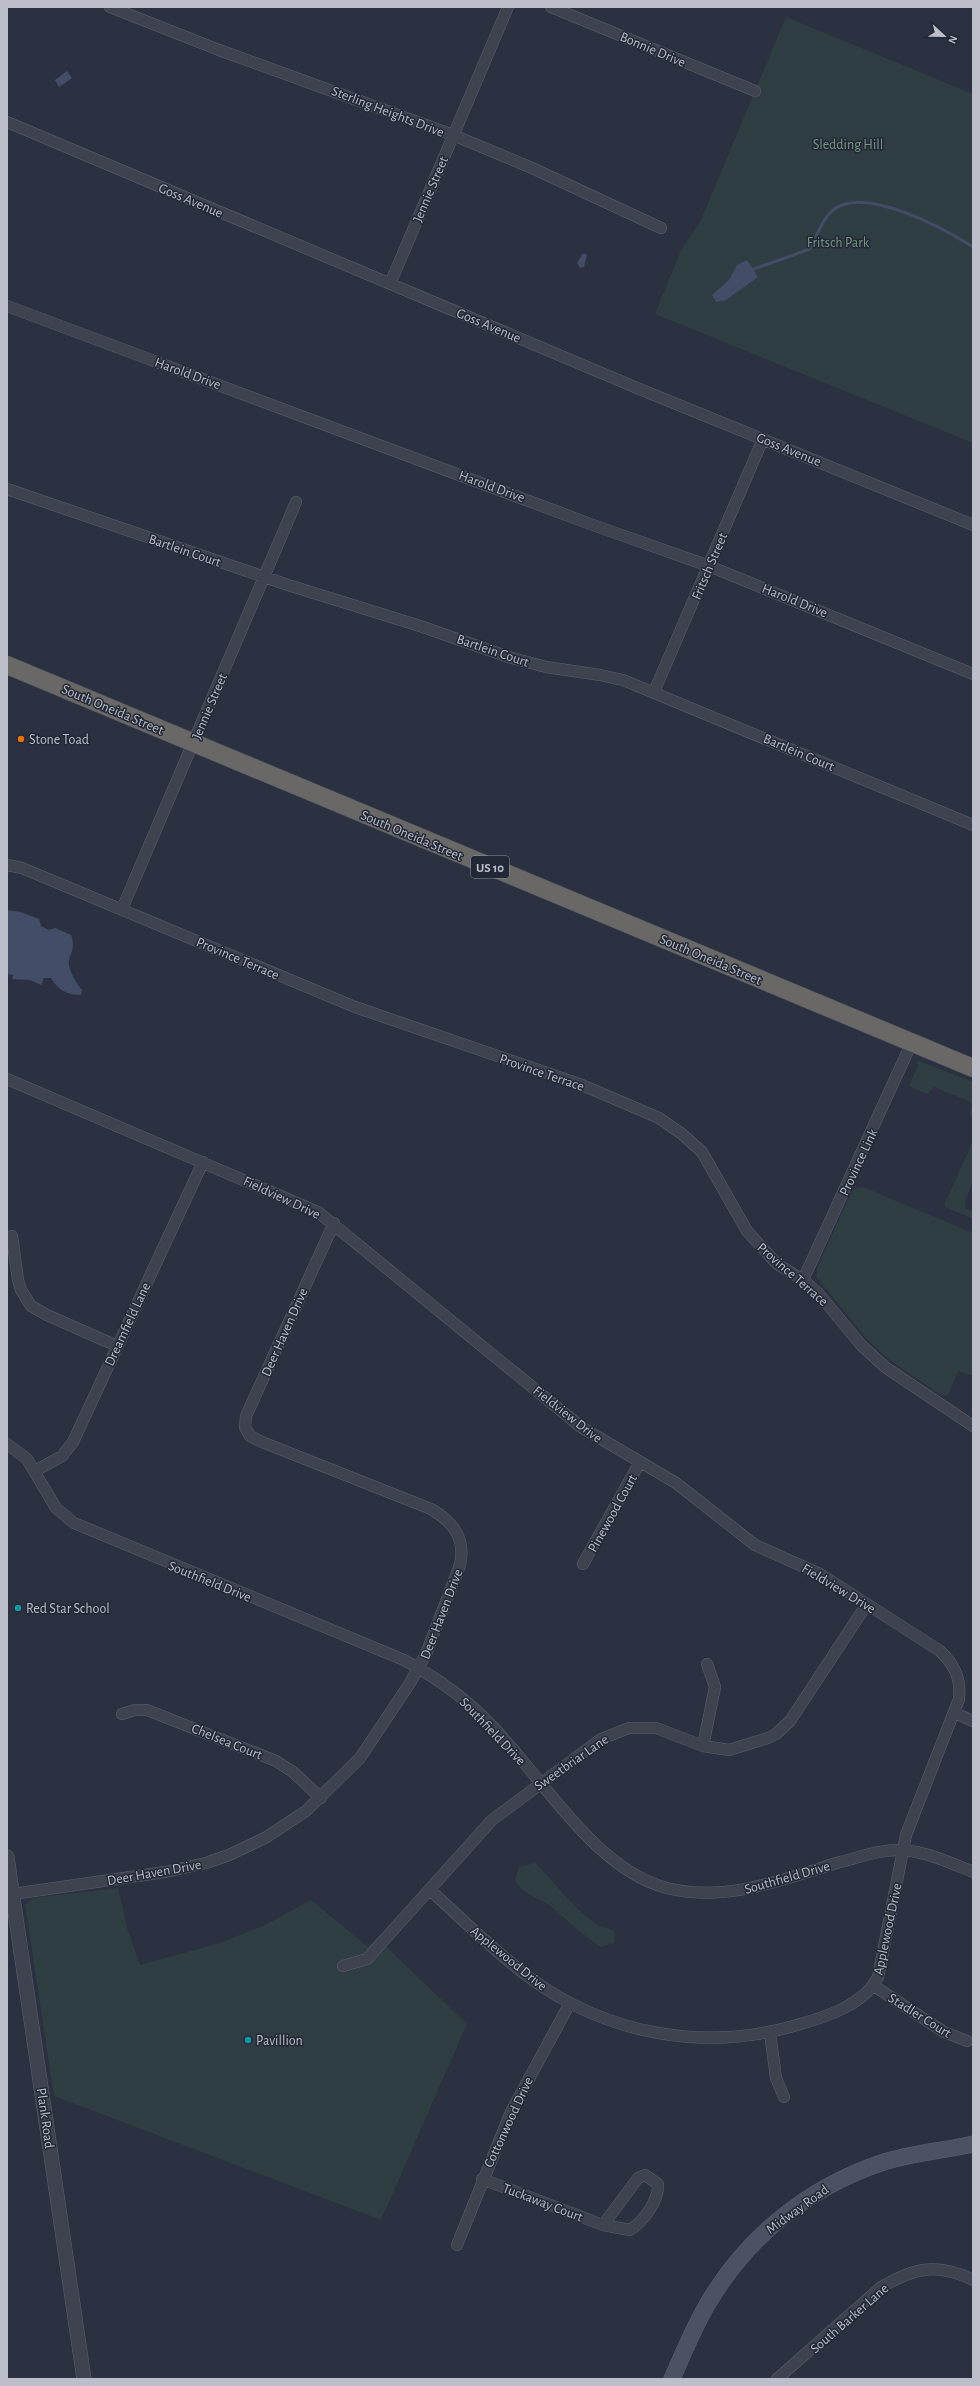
<svg xmlns="http://www.w3.org/2000/svg" width="980" height="2386" viewBox="0 0 980 2386" font-family="'Alegreya Sans',sans-serif">
  <rect width="100%" height="100%" fill="#2b3140"/>
  <path fill="#2e3e42" d="M786 17 973 94V443L655 314 681 250 700 222Z
    M919 1061 973 1082V1119L969 1114 972 1105 971 1102 934 1087 927 1094 909 1086 918 1066 916 1062Z
    M973 1141V1180L965 1202 966 1209 973 1212V1219L945 1207V1203Z
    M863 1187 973 1233V1376L958 1371 948 1395H941L887 1358 867 1339 817 1278V1268L853 1189Z
    M535 1863C556 1883 574 1910 598 1925 604 1929 610 1927 615 1932L614 1943 601 1947C581 1934 572 1924 554 1909 542 1899 523 1895 515 1880L519 1867Z
    M118 1888 128 1931 140 1965 220 1943 265 1925 311 1900 368 1947 377 1938 467 2024 381 2220 54 2096 25 1904 34 1898Z"/>
  <path fill="#434d67" d="M67 71 72 78 59 87 55 80Z
    M583 253 587 255 584 267 580 268 577 263Z
    M747 260 758 277 726 300 716 302 712 295 729 280 737 265Z
    M7 910 21 912 39 919 41 926 49 930 55 928 71 935C75 946 72 950 69 960 67 969 77 984 82 990L81 995C67 995 58 990 51 978H44L41 985 30 980 12 979 13 975 7 974Z"/>
  <g fill="none" stroke-linecap="round" stroke-linejoin="round">
    <path stroke="#434d67" stroke-width="3" d="M754 269 810 249C817 236 823 216 836 208 868 187 945 229 973 247"/>
    <g stroke="#5d616e" stroke-width="12">
      <path id="minor" d="M110 7 219 50 453 135 532 168 661 228
        M551 7 755 91
        M7 122 637 388 973 525
        M390 284 508 7
        M7 306 593 525 709 566 973 674
        M7 489 288 585 420 626 512 658 546 667 600 675 623 680 973 825
        M654 692 763 439
        M7 865 22 868 355 1007 582 1085 659 1118 682 1134 702 1152 747 1231 777 1264 803 1280 818 1293 862 1346 885 1367 973 1426
        M122 909 296 502
        M7 1079 318 1212 581 1427 676 1483 755 1545 820 1574 940 1651C955 1665 961 1679 959 1699L906 1835 878 1977C864 2005 826 2017 797 2025 705 2052 608 2035 530 1978 495 1952 463 1920 430 1890
        M12 1236 18 1280 21 1290 31 1306 47 1315 117 1346
        M803 1280 912 1042
        M7 1444 27 1459 56 1508 74 1523 404 1660C437 1678 467 1699 492 1726 542 1777 595 1870 667 1888 726 1903 784 1879 840 1862 860 1857 882 1849 903 1850 927 1852 951 1863 973 1872
        M35 1471 62 1456 73 1442 203 1162
        M583 1564 640 1462
        M955 1713 973 1721
        M122 1714 135 1710H147L276 1761 293 1772 321 1798
        M703 1746 715 1687 707 1664
        M13 1894 165 1872 206 1863 229 1855 265 1838 306 1811 360 1758 410 1683 426 1654 460 1565C466 1538 453 1522 431 1509L262 1442 250 1436 245 1427 246 1416 334 1223
        M343 1966 367 1959 492 1820 601 1739 629 1728H656L703 1746 729 1750 768 1738 776 1734 790 1721 867 1604
        M874 1986 944 2032 967 2041
        M770 2033 776 2078 784 2097
        M482 2179 603 2225 630 2230C644 2221 659 2200 658 2184L645 2175 638 2178 603 2225
        M457 2245 511 2112 570 2003
        M777 2379 880 2288C913 2268 937 2262 973 2280"/>
    </g>
    <g stroke="#5d616e" stroke-width="15">
      <path id="tertiary" d="M7 1857 84 2379"/>
    </g>
    <g stroke="#5d616e" stroke-width="17">
      <path id="secondary" d="M672 2379C683 2354 693 2329 707 2305 746 2238 807 2188 881 2163 911 2153 943 2151 973 2144"/>
    </g>
    <g stroke="#494e5b" stroke-width="19">
      <path id="trunk" d="M7 665 973 1068"/>
    </g>
    <use href="#minor" stroke="#3f4350" stroke-width="11"/>
    <use href="#tertiary" stroke="#3f4350" stroke-width="14"/>
    <use href="#secondary" stroke="#4d5263" stroke-width="16"/>
    <use href="#trunk" stroke="#696866" stroke-width="18"/>
  </g>
  <circle fill="#e8710a" stroke="#232836" stroke-width="1.5" cx="21" cy="739" r="4"/>
  <g fill="#0f9aa8" stroke="#232836" stroke-width="1.5">
    <circle cx="18" cy="1608" r="4"/>
    <circle cx="248" cy="2040" r="4"/>
  </g>
  <g text-anchor="middle" stroke-width="3" stroke-linejoin="round" paint-order="stroke">
    <rect fill="#232836" stroke="#8e929e" stroke-width="1" x="471" y="856" width="38" height="22" rx="3"/>
    <g font-size="13" font-weight="bold" fill="#bcbfca">
      <text x="490" y="872">US 10</text>
    </g>
    <g font-size="14" fill="#bcbfca" stroke="#232836">
      <text transform="translate(653 49) rotate(23)" y="5">Bonnie Drive</text>
      <text transform="translate(388 111) rotate(21)" y="5">Sterling Heights Drive</text>
      <text transform="translate(430 189) rotate(-67)" y="5">Jennie Street</text>
      <text transform="translate(191 200) rotate(23)" y="5">Goss Avenue</text>
      <text transform="translate(489 325) rotate(23)" y="5">Goss Avenue</text>
      <text transform="translate(188 373) rotate(20)" y="5">Harold Drive</text>
      <text transform="translate(789 449) rotate(22)" y="5">Goss Avenue</text>
      <text transform="translate(492 486) rotate(20)" y="5">Harold Drive</text>
      <text transform="translate(185 550) rotate(19)" y="5">Bartlein Court</text>
      <text transform="translate(709 566) rotate(-67)" y="5">Fritsch Street</text>
      <text transform="translate(795 600) rotate(22)" y="5">Harold Drive</text>
      <text transform="translate(493 650) rotate(19)" y="5">Bartlein Court</text>
      <text transform="translate(209 706) rotate(-67)" y="5">Jennie Street</text>
      <text transform="translate(113 709) rotate(23)" y="5">South Oneida Street</text>
      <text transform="translate(799 752) rotate(23)" y="5">Bartlein Court</text>
      <text transform="translate(412 835) rotate(23)" y="5">South Oneida Street</text>
      <text transform="translate(238 958) rotate(23)" y="5">Province Terrace</text>
      <text transform="translate(711 959) rotate(23)" y="5">South Oneida Street</text>
      <text transform="translate(542 1072) rotate(19)" y="5">Province Terrace</text>
      <text transform="translate(858 1162) rotate(-65)" y="5">Province Link</text>
      <text transform="translate(282 1197) rotate(25)" y="5">Fieldview Drive</text>
      <text transform="translate(793 1274) rotate(41)" y="5">Province Terrace</text>
      <text transform="translate(127 1324) rotate(-65)" y="5">Dreamfield Lane</text>
      <text transform="translate(284 1332) rotate(-66)" y="5">Deer Haven Drive</text>
      <text transform="translate(568 1414) rotate(38)" y="5">Fieldview Drive</text>
      <text transform="translate(612 1513) rotate(-61)" y="5">Pinewood Court</text>
      <text transform="translate(210 1581) rotate(22)" y="5">Southfield Drive</text>
      <text transform="translate(839 1588) rotate(31)" y="5">Fieldview Drive</text>
      <text transform="translate(441 1614) rotate(-69)" y="5">Deer Haven Drive</text>
      <text transform="translate(493 1731) rotate(46)" y="5">Southfield Drive</text>
      <text transform="translate(227 1741) rotate(22)" y="5">Chelsea Court</text>
      <text transform="translate(571 1762) rotate(-35)" y="5">Sweetbriar Lane</text>
      <text transform="translate(154 1872) rotate(-10)" y="5">Deer Haven Drive</text>
      <text transform="translate(787 1877) rotate(-16)" y="5">Southfield Drive</text>
      <text transform="translate(887 1929) rotate(-78)" y="5">Applewood Drive</text>
      <text transform="translate(509 1958) rotate(39)" y="5">Applewood Drive</text>
      <text transform="translate(920 2015) rotate(32)" y="5">Stadler Court</text>
      <text transform="translate(46 2118) rotate(82)" y="5">Plank Road</text>
      <text transform="translate(508 2122) rotate(-65)" y="5">Cottonwood Drive</text>
      <text transform="translate(543 2202) rotate(21)" y="5">Tuckaway Court</text>
      <text transform="translate(797 2209) rotate(-36)" y="5">Midway Road</text>
      <text transform="translate(849 2318) rotate(-41)" y="5">South Barker Lane</text>
    </g>
    <g font-size="14" fill="#769883" stroke="#232836">
      <text x="848" y="149">Sledding Hill</text>
      <text x="838" y="247">Fritsch Park</text>
    </g>
    <g font-size="14" fill="#bcbfca" stroke="#232836" text-anchor="start">
      <text x="29" y="744">Stone Toad</text>
      <text x="26" y="1613">Red Star School</text>
      <text x="256" y="2045">Pavillion</text>
    </g>
  </g>
  <rect width="980" height="2386" fill="none" stroke="#bcbfca" stroke-width="16"/>
  <g transform="translate(944 36) rotate(112)" stroke="#232836" stroke-width="3" paint-order="stroke">
  <path d="M0-3L7 15L0 10L-7 15Z" fill="#bcbfca"/>
  <text y="-6" font-size="11" font-weight="bold" text-anchor="middle" fill="#bcbfca">N</text>
  </g>
</svg>
